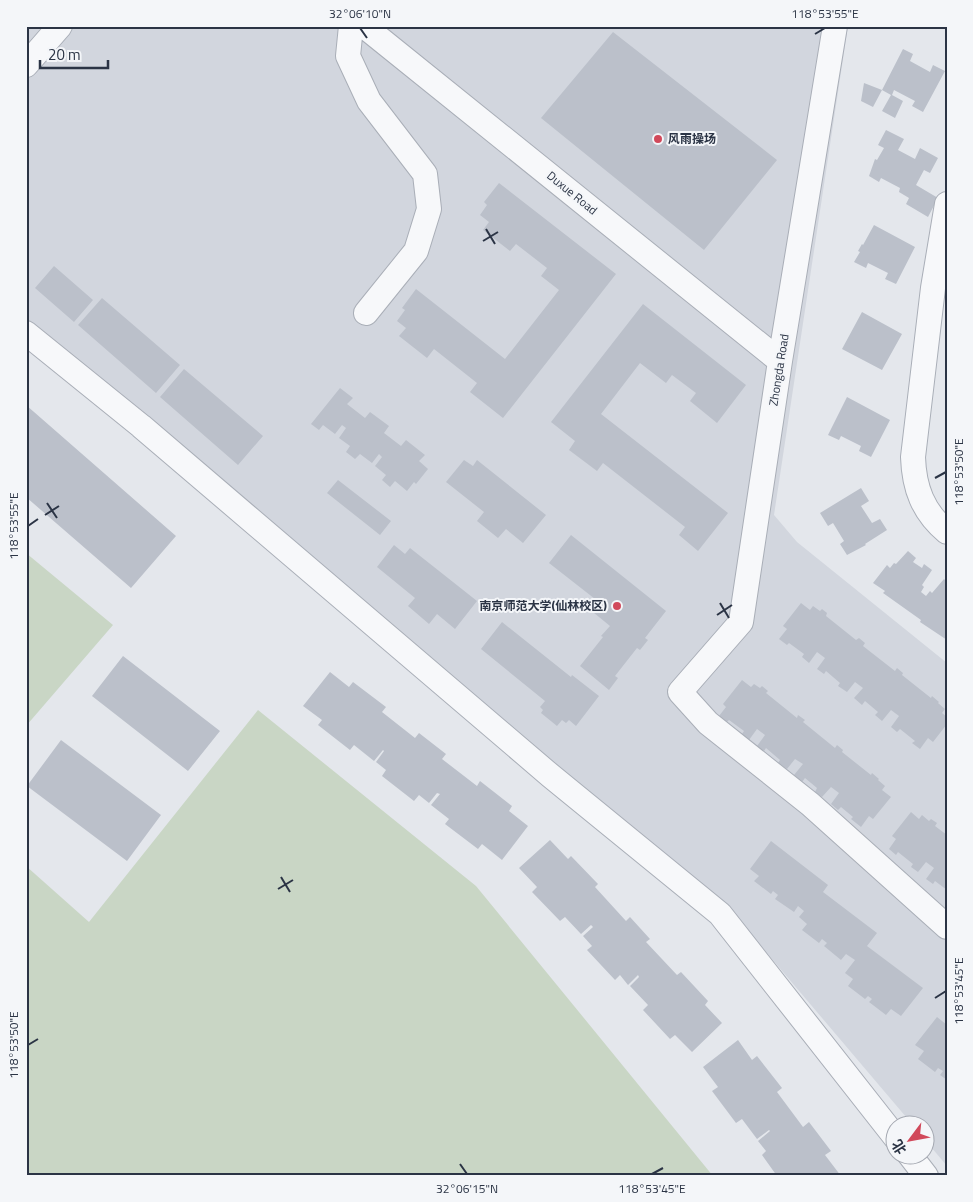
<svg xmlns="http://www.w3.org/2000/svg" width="973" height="1202" viewBox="0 0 973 1202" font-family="'Titillium Web','Noto Sans SC',sans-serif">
  <rect width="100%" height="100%" fill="#e4e7ec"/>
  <path fill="#d2d6de" d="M26 26H848L774 515 797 542 947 663V1166L926 1141V1124H912L727 906 26 340Z"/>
  <path fill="#c9d6c5" d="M26 553 113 625 26 726Z
    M258 710 476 886 713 1176H26V866L89 922Z"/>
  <path fill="#bbc0ca" d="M613 32 777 160 704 250 541 118Z
    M903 49 913 54 910 61 930 72 933 65 945 71 923 112 912 106 915 101 894 90 892 95 903 101 895 118 882 111 891 95 882 90Z
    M864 83 882 90 873 107 861 101Z
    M886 130 904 139 898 150 915 159 920 148 938 158 930 173 924 170 916 185 938 198 928 217 906 204 909 198 899 192 900 188 881 178 879 182 869 176 875 159 877 160 884 148 878 145Z
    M499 183 616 274 503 418 470 392 477 383 434 349 427 358 399 336 406 328 397 321 405 310 402 308 416 289 505 359 559 290 541 276 547 268 516 244 510 251 483 230 489 222 480 215 487 205 484 202Z
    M874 225 915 247 896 284 885 279 888 273 868 263 866 268 854 262 860 252 858 251 862 244 863 245Z
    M54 266 93 300 74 322 35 288Z
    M102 298 180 365 156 393 78 325Z
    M643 304 746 385 717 423 690 401 696 393 672 375 666 383 640 363 601 414 728 513 698 551 679 535 685 527 603 463 597 471 569 450 575 441 551 422Z
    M862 312 902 334 882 370 842 349Z
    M184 369 263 436 238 465 160 397Z
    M340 388 353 398 347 404 365 418 370 412 389 426 384 433 401 446 406 440 425 455 419 461 428 469 416 484 414 482 407 491 395 481 390 487 382 480 386 475 375 466 382 457 379 454 372 463 360 454 355 459 346 452 350 446 339 438 346 428 342 425 335 434 323 425 319 430 311 424Z
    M847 397 890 420 871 457 859 451 861 446 841 436 839 440 828 435Z
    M26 405 176 536 131 588 26 497Z
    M464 460 473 466 477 460 546 515 523 543 506 529 498 538 477 521 484 512 446 482Z
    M338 480 391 521 380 535 327 493Z
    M861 488 869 501 861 506 872 523 880 519 887 530 865 544 866 545 847 555 840 544 844 541 833 523 828 526 820 513Z
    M571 535 666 611 645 638 648 640 640 650 637 648 615 676 618 678 609 690 580 666 603 637 601 636 610 626 588 608 595 599 549 563Z
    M394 545 405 554 410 548 477 601 455 629 437 614 429 624 408 606 415 598 377 567Z
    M908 551 916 558 913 562 922 568 924 564 932 570 922 585 924 587 921 592 926 596 930 591 932 593 944 579 947 582V640L920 622 921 620 883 593 885 591 873 583 887 565 890 568 894 563 896 564Z
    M801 603 810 610 813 606 820 611 822 609 827 613 826 616 856 640 859 638 865 643 863 646 895 671 897 668 903 673 902 675 931 698 932 696 939 702 938 703 945 709 942 713 947 717V724L933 742 928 738 920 749 912 743 915 741 900 729 897 732 891 727 899 716 891 710 882 721 875 715 878 712 865 701 862 705 854 698 863 688 855 682 847 692 838 686 840 683 826 671 824 674 817 669 825 658 817 652 809 663 802 657 804 654 789 643 787 645 779 639 787 629 783 626Z
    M502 622 571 677 572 675 599 696 576 726 569 720 566 723 562 720 557 726 541 713 543 710 540 707 545 701 481 649Z
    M123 656 220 731 188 771 92 696Z
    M330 672 349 687 353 682 386 707 382 712 415 738 419 733 446 754 442 759 477 786 480 781 512 806 509 811 528 826 502 860 482 844 478 849 445 824 449 819 431 805 440 794 437 793 429 803 419 795 414 801 382 776 386 770 376 762 384 751 383 750 374 761 354 745 350 750 318 725 322 720 303 706Z
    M742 680 751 687 754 684 760 688 762 686 768 691 766 693 797 718 798 715 805 720 803 722 835 748 837 745 843 750 842 752 871 775 872 773 879 779 878 780 885 786 882 790 891 797 873 819 869 816 861 827 851 819 853 817 841 807 838 810 831 804 839 793 831 787 822 797 815 792 817 788 805 778 802 782 794 775 803 764 795 759 787 769 778 763 780 760 766 748 764 751 757 746 765 735 757 729 749 740 742 734 744 731 729 720 727 722 719 716 726 707 723 704Z
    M61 740 161 815 127 861 27 786Z
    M911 812 919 819 922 815 929 821 931 819 937 823 935 826 947 835V890L935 881 933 884 926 879 934 868 926 862 918 872 911 867 913 864 898 852 896 855 889 849 896 839 892 836Z
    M550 840 568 859 571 856 598 884 595 887 626 921 630 917 650 939 646 942 677 975 681 972 708 1001 705 1005 722 1023 692 1052 675 1035 670 1039 643 1010 648 1005 630 986 639 977 638 975 628 985 620 975 615 980 587 950 592 946 583 936 593 927 591 925 581 934 565 917 560 921 532 892 537 887 519 868Z
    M771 841 828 885 823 892 877 933 867 946 923 988 901 1016 891 1009 886 1015 869 1002 872 999 868 996 865 999 848 986 853 979 845 973 855 960 846 954 841 960 824 946 827 943 822 939 819 943 802 930 807 924 799 917 804 911 798 906 794 912 775 899 778 895 773 891 771 894 754 881 759 876 750 869Z
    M937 1017 947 1025V1080L940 1075 943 1071 938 1068 935 1072 918 1059 924 1051 915 1045Z
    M738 1040 752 1060 757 1056 782 1088 777 1092 803 1127 809 1122 831 1151 825 1155 841 1176H777L762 1155 766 1151 758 1141 770 1131 769 1130 757 1139 742 1119 736 1123 712 1091 718 1087 703 1067Z"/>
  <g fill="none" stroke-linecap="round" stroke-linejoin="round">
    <g stroke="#a9aeb7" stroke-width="26">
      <path id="minor" d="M351 26 348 56 369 101 425 174 429 209 416 251 366 313
        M364 26 780 361
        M835 26 780 361 741 622 680 692 708 723 810 804 947 927
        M26 65 60 26
        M947 204 933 288 913 457C914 488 923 512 947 532
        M26 333 141 426 551 776 720 914 896 1138
        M909 1154 926 1176"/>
    </g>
    <use href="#minor" stroke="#f7f8fa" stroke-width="24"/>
  </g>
  <path fill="none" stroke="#2b3445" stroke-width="2" d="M360 28 367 38M815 34 825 28M486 229 495 244M483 241 498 232M935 478 946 472M47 503 57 518M45 515 59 506M28 526 38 519M720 603 729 618M717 615 732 605M281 877 290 892M278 889 293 880M935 998 946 991M28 1045 38 1039M460 1164 467 1174M652 1174 663 1168"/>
  <g fill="#d1495b" stroke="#f4f6f9" stroke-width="2">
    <circle cx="658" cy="139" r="5"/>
    <circle cx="617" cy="606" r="5"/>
  </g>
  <g text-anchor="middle" stroke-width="4" stroke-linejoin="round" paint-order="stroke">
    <g font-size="12" font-weight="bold" fill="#2b3445" stroke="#f4f6f9" text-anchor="start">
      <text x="668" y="143">风雨操场</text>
      <text x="607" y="610" text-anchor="end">南京师范大学(仙林校区)</text>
    </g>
    <g font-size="12" fill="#2b3445" stroke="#f4f6f9">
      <text transform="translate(572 193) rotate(39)" y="4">Duxue Road</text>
      <text transform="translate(779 370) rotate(-81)" y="4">Zhongda Road</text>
    </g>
  </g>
  <rect width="973" height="1202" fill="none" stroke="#f4f6f9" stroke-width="55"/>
  <g transform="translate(910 1140) rotate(238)"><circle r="24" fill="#f4f6f9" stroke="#a4a8b1"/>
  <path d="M0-4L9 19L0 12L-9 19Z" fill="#d1495b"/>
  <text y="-8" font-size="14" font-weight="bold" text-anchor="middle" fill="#2b3445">北</text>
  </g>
  <path d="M40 60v8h68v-8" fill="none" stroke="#2b3445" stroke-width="2.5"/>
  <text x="48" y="60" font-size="15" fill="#2b3445" stroke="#f4f6f9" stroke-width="4" paint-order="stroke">20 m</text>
  <rect x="28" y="28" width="918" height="1146" fill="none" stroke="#2b3445" stroke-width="2"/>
  <g font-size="12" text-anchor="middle" fill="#2b3445">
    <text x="360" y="18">32°06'10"N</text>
    <text x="825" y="18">118°53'55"E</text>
    <text transform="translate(959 472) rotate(-90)" y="4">118°53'50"E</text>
    <text transform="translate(14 526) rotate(-90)" y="4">118°53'55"E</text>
    <text transform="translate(959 991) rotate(-90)" y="4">118°53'45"E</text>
    <text transform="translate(14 1045) rotate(-90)" y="4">118°53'50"E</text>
    <text x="467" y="1193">32°06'15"N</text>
    <text x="652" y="1193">118°53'45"E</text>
  </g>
</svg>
